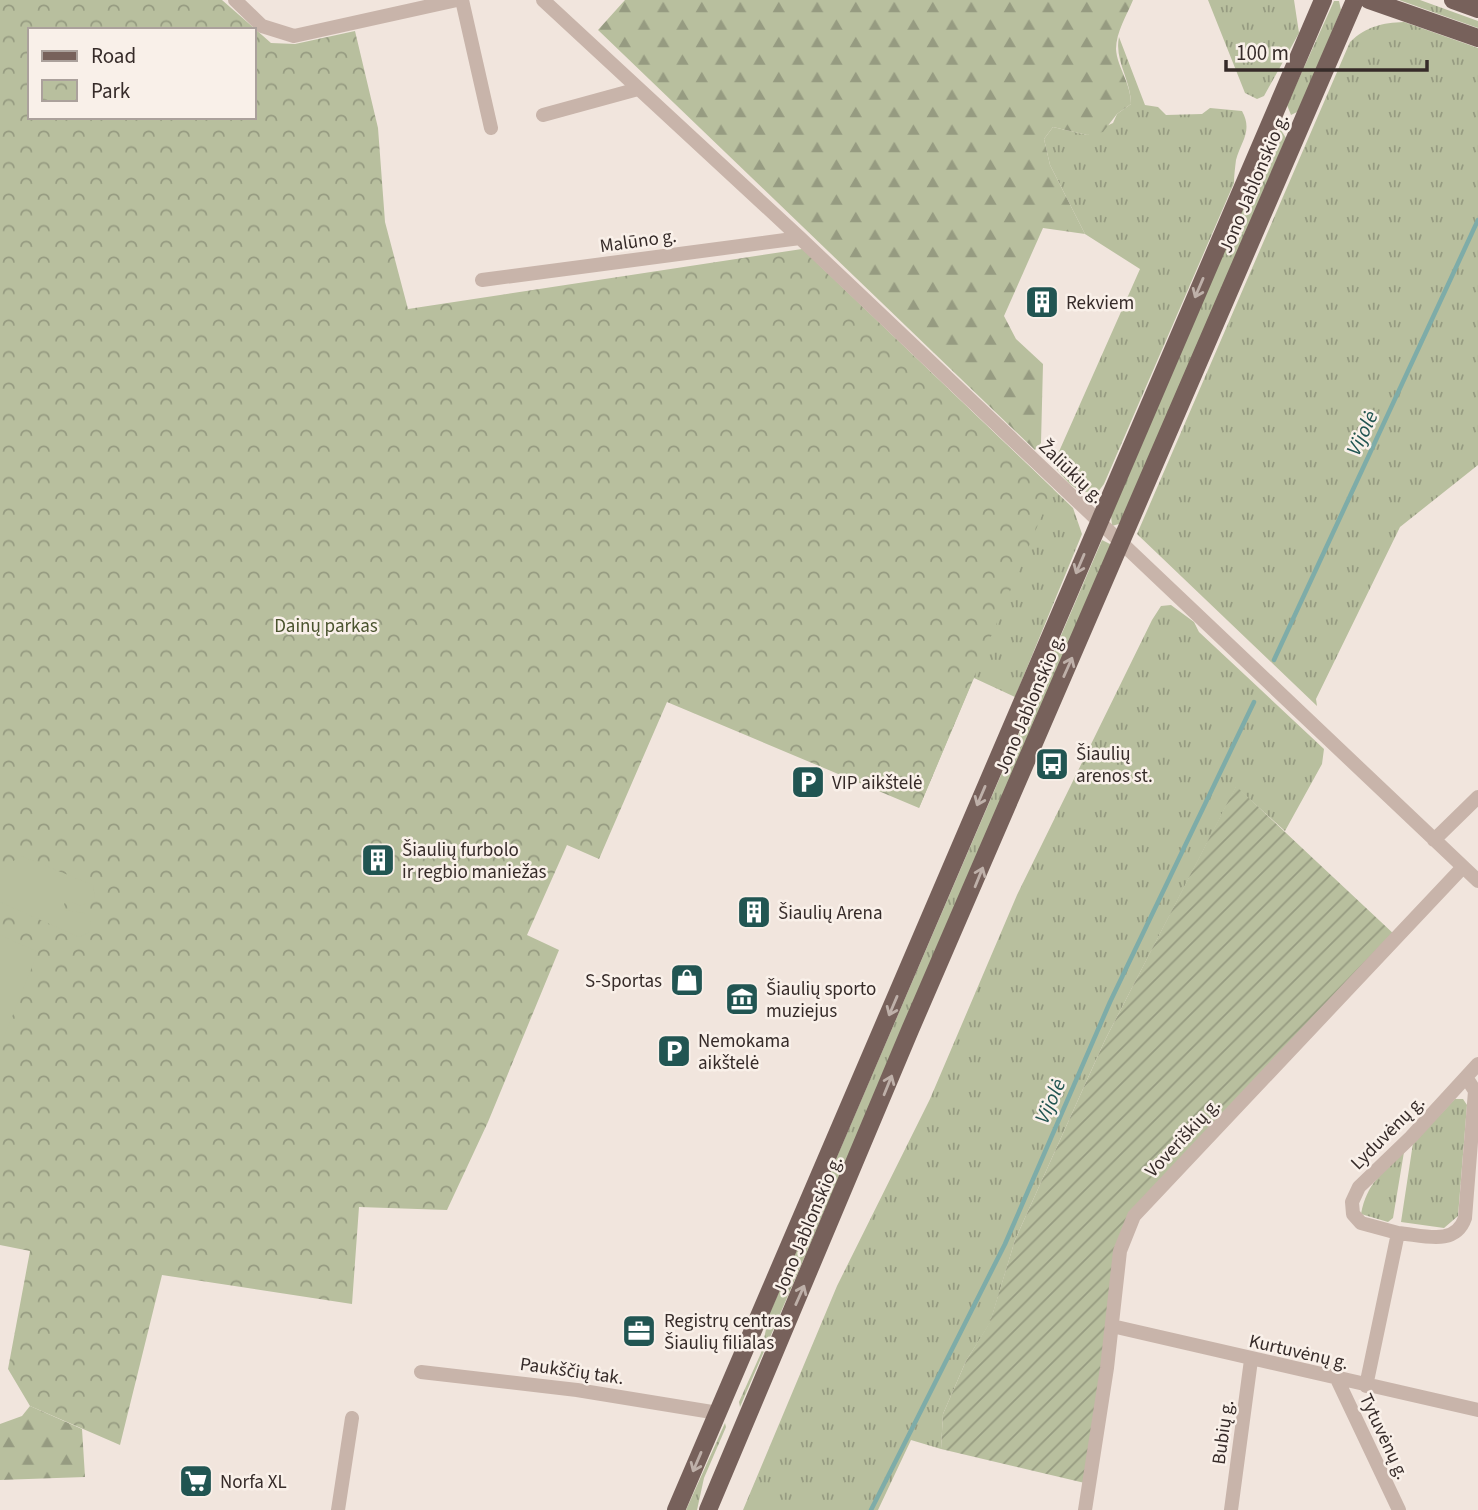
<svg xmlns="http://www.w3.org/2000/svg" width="1478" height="1510" viewBox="0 0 1478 1510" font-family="'Source Sans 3',sans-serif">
  <defs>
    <pattern id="grass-tufts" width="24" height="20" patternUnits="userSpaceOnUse" patternTransform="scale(1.75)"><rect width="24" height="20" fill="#b8bf9e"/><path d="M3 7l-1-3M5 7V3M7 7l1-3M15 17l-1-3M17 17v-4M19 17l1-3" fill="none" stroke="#969b81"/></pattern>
    <pattern id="forest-firs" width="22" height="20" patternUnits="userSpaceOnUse" patternTransform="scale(1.75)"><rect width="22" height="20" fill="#b8bf9e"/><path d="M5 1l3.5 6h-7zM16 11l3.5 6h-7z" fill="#969b81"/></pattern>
    <pattern id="park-crowns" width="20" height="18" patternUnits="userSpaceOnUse" patternTransform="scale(1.75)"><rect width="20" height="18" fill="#b8bf9e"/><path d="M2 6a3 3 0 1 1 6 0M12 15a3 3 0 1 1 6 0" fill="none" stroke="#969b81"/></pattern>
    <pattern id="garden-furrows" width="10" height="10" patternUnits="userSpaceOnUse" patternTransform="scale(1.75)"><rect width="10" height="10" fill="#b8bf9e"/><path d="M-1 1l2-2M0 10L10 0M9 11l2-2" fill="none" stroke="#969b81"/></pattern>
  </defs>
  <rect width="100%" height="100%" fill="#f1e5dd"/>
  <path fill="url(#grass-tufts)" d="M1208 0H1294L1299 33 1264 96 1257 99 1245 93Z
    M1399 0H1420L1478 21V28Z
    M1334 1H1339L1341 10 1299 111 1291 115 1287 105Z
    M1404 22 1478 48V465L1400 527 1316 699 1317 706 1137 534 1350 42C1367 26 1382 23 1404 22Z
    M1119 37 1145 105 1158 107 1166 115 1202 114 1210 108 1242 111C1253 131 1241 141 1236 160 1235 168 1234 176 1234 183L1104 484 1098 492C1075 495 1067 481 1053 465L1140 269 1085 234 1050 165 1044 139 1053 127 1087 135 1113 123 1117 114 1131 104C1131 80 1114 60 1119 37Z
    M1281 130 1286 138 1122 523 1112 526 1111 515 1275 133Z
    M802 249 1073 508 1082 534 1015 697 974 678 919 808Z
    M1102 540 1110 544V548L740 1407 739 1402 761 1353 769 1315Z
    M1171 605 1194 622 1199 632 1324 749 1322 764 1285 831 1236 787 1105 1040 1015 1240 990 1323 966 1361 943 1414 941 1449 911 1440 878 1510H743L837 1286 930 1099 1017 895 1152 620 1161 606Z
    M1455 1099H1463L1467 1105 1458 1216 1444 1228 1401 1222 1413 1143Z
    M1404 1152 1393 1218 1388 1222 1361 1214C1367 1183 1382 1173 1404 1152Z
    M725 1423 726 1427 704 1478 697 1510H686Z"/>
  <path fill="url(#forest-firs)" d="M625 0H1133C1127 15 1116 32 1116 49 1117 67 1131 83 1131 104L1117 114 1103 132 1087 135 1053 127 1044 139 1050 165 1085 234 1043 228 1004 316 1016 339 1043 364 1041 443 1035 450 598 30Z
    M30 1406 82 1429 85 1477 0 1480V1424L22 1416Z"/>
  <path fill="url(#park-crowns)" fill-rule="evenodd" d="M0 0H222L271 43 295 44 355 31 378 128 385 222 408 309 802 249 1053 489 919 808 667 702 599 859 567 845 527 935 559 950 488 1122 447 1210 359 1207 352 1304 162 1275 120 1445 30 1406 8 1369 30 1251 0 1245ZM30 30H254V117H30Z"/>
  <path fill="url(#garden-furrows)" d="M1236 786 1396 936 1134 1216 1120 1251 1089 1484 941 1449 943 1414 966 1361 990 1322 1015 1240 1105 1040Z"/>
  <path fill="#b8bf9e" d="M21 856 93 885 95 898 81 906 71 902 64 903 65 910 84 913 91 922 88 933 79 937 0 902V870Z
    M0 935 38 952 0 1047Z"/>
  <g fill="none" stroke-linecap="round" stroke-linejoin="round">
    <path stroke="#7eaca8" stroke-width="4.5" d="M1274 660 1478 220
      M871 1510 1005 1244 1110 1002 1254 702"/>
    <path stroke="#c8b4aa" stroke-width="14" d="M235 0 262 26 294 36 457 0
      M462 0 491 128
      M543 0 800 238 1478 881
      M543 115 638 89
      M482 280 800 238
      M1434 840 1478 797
      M1398 1233C1423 1235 1455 1247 1465 1218L1475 1091 1466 1077
      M1112 1326 1478 1410
      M421 1372 577 1390 718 1413
      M1337 1379 1399 1510
      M1366 1386 1398 1233 1361 1223 1353 1214 1352 1202 1359 1187 1411 1137 1478 1064
      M338 1510 352 1418
      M1085 1510 1107 1368 1120 1251 1134 1216 1463 867
      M1231 1510 1251 1360"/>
    <path stroke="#77615b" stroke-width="18" d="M1369 0 1478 38
      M1453 0 1478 9
      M676 1510 1323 0
      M708 1510 910 1030 1355 0"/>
  </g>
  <defs><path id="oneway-shaft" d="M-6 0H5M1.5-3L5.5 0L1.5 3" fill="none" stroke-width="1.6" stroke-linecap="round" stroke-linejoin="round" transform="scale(1.75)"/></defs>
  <g stroke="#beb0a9">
    <use href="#oneway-shaft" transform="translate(1199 288) rotate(113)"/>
    <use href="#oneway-shaft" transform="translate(1080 564) rotate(113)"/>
    <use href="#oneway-shaft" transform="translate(1068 667) rotate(-66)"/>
    <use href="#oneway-shaft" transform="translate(981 796) rotate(113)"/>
    <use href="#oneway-shaft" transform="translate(979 877) rotate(-68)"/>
    <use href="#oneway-shaft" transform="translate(893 1006) rotate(113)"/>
    <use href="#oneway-shaft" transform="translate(888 1085) rotate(-68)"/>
    <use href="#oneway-shaft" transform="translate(800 1295) rotate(-66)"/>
    <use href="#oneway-shaft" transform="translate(697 1462) rotate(113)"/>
  </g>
  <defs>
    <g id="building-square" transform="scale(1.75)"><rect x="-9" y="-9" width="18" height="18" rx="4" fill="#215552" stroke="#f9f0e9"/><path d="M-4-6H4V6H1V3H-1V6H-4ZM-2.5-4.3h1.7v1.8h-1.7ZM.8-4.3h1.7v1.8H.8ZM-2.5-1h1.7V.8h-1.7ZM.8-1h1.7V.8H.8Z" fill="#fff"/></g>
    <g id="bus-square" transform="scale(1.75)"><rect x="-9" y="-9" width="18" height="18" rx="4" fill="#215552" stroke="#f9f0e9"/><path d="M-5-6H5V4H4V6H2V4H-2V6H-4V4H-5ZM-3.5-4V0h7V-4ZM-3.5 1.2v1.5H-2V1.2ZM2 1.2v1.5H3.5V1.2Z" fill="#fff"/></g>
    <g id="parking-square" transform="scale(1.75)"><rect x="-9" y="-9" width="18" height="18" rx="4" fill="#215552" stroke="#f9f0e9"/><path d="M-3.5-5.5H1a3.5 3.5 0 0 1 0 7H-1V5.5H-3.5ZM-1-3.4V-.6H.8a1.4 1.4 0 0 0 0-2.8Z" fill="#fff"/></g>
    <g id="shop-square" transform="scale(1.75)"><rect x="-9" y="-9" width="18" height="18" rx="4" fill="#215552" stroke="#f9f0e9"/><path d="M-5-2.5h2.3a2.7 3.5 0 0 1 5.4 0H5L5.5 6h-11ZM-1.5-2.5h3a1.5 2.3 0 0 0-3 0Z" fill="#fff"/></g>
    <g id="museum-square" transform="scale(1.75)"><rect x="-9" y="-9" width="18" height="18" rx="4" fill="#215552" stroke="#f9f0e9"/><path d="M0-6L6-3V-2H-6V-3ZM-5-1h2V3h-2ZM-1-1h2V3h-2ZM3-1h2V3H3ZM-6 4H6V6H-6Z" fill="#fff"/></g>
    <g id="office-square" transform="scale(1.75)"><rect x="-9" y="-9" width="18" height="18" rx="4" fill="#215552" stroke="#f9f0e9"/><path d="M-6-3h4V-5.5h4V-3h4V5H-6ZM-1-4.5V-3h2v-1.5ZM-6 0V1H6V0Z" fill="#fff"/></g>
    <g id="supermarket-square" transform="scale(1.75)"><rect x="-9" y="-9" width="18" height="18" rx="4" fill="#215552" stroke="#f9f0e9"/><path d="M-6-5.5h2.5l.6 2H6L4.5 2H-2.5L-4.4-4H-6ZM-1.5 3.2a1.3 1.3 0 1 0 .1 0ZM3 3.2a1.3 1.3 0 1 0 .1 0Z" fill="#fff"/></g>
  </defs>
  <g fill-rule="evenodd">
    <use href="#building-square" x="1042" y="302"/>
    <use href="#bus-square" x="1052" y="764"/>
    <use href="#parking-square" x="808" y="782"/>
    <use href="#building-square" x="378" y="860"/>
    <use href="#building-square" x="754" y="912"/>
    <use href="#shop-square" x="687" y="980"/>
    <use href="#museum-square" x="742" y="999"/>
    <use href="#parking-square" x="674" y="1051"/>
    <use href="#office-square" x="639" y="1331"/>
    <use href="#supermarket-square" x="196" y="1481"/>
  </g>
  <g text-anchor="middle" stroke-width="5" stroke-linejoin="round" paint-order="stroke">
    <g font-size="19" fill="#362b29" stroke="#f9f0e9">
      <text transform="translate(1253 183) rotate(-67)" y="7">Jono Jablonskio g.</text>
      <text transform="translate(638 240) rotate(-8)" y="7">Malūno g.</text>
      <text transform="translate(1072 471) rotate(44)" y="7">Žaliūkių g.</text>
      <text transform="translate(1029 704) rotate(-67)" y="7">Jono Jablonskio g.</text>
      <text transform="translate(1387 1132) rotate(-45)" y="7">Lyduvėnų g.</text>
      <text transform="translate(1182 1137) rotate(-47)" y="7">Voveriškių g.</text>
      <text transform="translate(807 1225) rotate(-67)" y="7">Jono Jablonskio g.</text>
      <text transform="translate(1299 1351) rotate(13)" y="7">Kurtuvėnų g.</text>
      <text transform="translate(572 1370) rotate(8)" y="7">Paukščių tak.</text>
      <text transform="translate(1222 1432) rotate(-82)" y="7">Bubių g.</text>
      <text transform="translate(1385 1436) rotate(65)" y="7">Tytuvėnų g.</text>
    </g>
    <g font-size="19" fill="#362b29" stroke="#f9f0e9" text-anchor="start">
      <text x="1066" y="309">Rekviem</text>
      <text x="1076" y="760">Šiaulių<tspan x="1076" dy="22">arenos st.</tspan></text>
      <text x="832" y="789">VIP aikštelė</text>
      <text x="402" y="856">Šiaulių furbolo<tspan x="402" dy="22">ir regbio maniežas</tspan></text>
      <text x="778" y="919">Šiaulių Arena</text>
      <text x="662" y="987" text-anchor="end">S-Sportas</text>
      <text x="766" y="995">Šiaulių sporto<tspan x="766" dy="22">muziejus</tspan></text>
      <text x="698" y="1047">Nemokama<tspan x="698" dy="22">aikštelė</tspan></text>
      <text x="664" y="1327">Registrų centras<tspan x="664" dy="22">Šiaulių filialas</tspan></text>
      <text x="220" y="1488">Norfa XL</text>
    </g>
    <g font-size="19" fill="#4a532e" stroke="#f9f0e9">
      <text x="326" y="632">Dainų parkas</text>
    </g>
    <g font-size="21" font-style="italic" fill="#215552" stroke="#f9f0e9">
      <text transform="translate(1362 433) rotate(-65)" y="7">Vijolė</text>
      <text transform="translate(1050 1101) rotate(-66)" y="7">Vijolė</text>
    </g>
  </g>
  <rect x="28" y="28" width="228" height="91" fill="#f9f0e9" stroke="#aba19c" stroke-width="2"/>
  <rect x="42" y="51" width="35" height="10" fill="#77615b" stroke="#aba19c" stroke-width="2"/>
  <text x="91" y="63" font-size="21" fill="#362b29">Road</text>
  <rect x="42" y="80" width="35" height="21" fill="url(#park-crowns)" stroke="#aba19c" stroke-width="2"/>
  <text x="91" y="98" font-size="21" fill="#362b29">Park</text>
  <path d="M1226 60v10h201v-10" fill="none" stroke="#362b29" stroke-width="3.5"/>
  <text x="1236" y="60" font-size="21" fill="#362b29" stroke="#f9f0e9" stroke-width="5" paint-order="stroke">100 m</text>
</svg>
